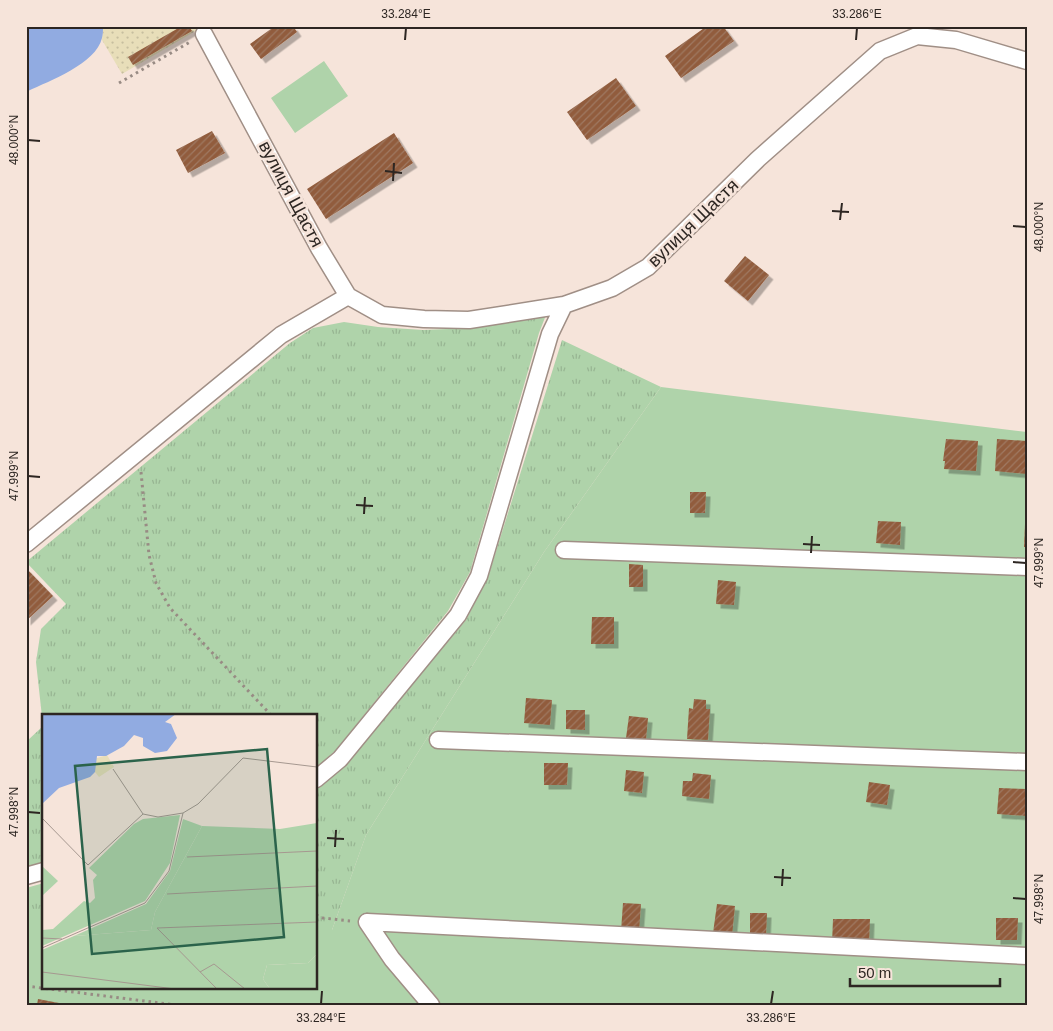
<svg xmlns="http://www.w3.org/2000/svg" width="1053" height="1031" viewBox="0 0 1053 1031" font-family="Arial,sans-serif">
  <defs>
    <pattern id="grass-tufts" width="24" height="20" patternUnits="userSpaceOnUse" patternTransform="scale(1.25)"><rect width="24" height="20" fill="#afd3aa"/><path d="M3 7l-1-3M5 7V3M7 7l1-3M15 17l-1-3M17 17v-4M19 17l1-3" fill="none" stroke="#97b592"/></pattern>
    <pattern id="sand-dots" width="8" height="8" patternUnits="userSpaceOnUse" patternTransform="scale(1.25)"><rect width="8" height="8" fill="#e8deb9"/><path d="M2 2h.1M6 6h.1" fill="none" stroke="#c7be9f" stroke-width="1.8" stroke-linecap="round"/></pattern>
    <pattern id="building-hatch" width="6" height="6" patternUnits="userSpaceOnUse" patternTransform="scale(1.25)"><rect width="6" height="6" fill="#915c3c"/><path d="M-1 1l2-2M0 6l6-6M5 7l2-2" fill="none" stroke="#9f7963"/></pattern>
    <filter id="shadow"><feDropShadow dx="4.5" dy="4.5" stdDeviation="0" flood-color="#0004"/></filter>
  </defs>
  <rect width="100%" height="100%" fill="#f6e4da"/>
  <path fill="url(#grass-tufts)" d="M546 315 539 333 470 572 448 611 336 750 316 768V715H44V863L26 868V742L43 726 36 662 41 629 66 604 26 562 290 343 313 328 344 322 378 327 423 330 472 328Z
    M562 340 661 387 544 552 366 835 332 930H316V789L347 762 466 620 488 577Z
    M44 883V927H26V888Z"/>
  <path fill="url(#sand-dots)" d="M103 26H204L122 74 102 40Z"/>
  <path fill="#afd3aa" d="M324 61 348 96 295 133 271 98Z
    M661 387 1027 432V1005H26V927H44V987H316V930H332L366 835 544 552Z"/>
  <path fill="#91abe1" d="M26 26H103C103 30 103 34 102 38 96 64 49 81 28 91H26Z"/>
  <path fill="url(#building-hatch)" filter="url(#shadow)" d="M182 26H189L192 31 133 65 128 57Z
    M275 26H293L297 32 261 59 250 44Z
    M707 26H723L734 41 681 78 665 56Z
    M616 78 636 106 587 140 567 112Z
    M212 131 225 153 188 173 176 150Z
    M394 133 413 163 326 219 307 189Z
    M745 256 769 275 748 301 724 281Z
    M946 439 978 441 976 471 944 469 945 461H943Z
    M997 439 1027 441V474L995 471Z
    M690 492H706L705 513H690Z
    M878 521 901 522 900 545 876 543Z
    M1025 524 1027 525V547H1024Z
    M629 564 643 565V587H629Z
    M26 568 53 596 26 621Z
    M718 580 736 582 734 605 716 604Z
    M592 617H614V644H591Z
    M526 698 552 700 550 725 524 723Z
    M694 699 706 700V709H710L708 740 687 739 689 708 693 709Z
    M566 710H585V730L566 729Z
    M629 716 648 718 646 740 626 738Z
    M544 763H568L567 785H544Z
    M626 770 644 772 642 793 624 791Z
    M693 773 711 775 709 799 682 796 683 781H692Z
    M869 782 890 785 887 805 866 802Z
    M999 788 1027 789V816L997 814Z
    M623 903 641 904 639 932 621 931Z
    M717 904 735 906 732 936 713 933Z
    M750 913H767L766 937 750 936Z
    M996 918H1018L1017 940H996Z
    M833 919H870L869 945 832 944Z
    M38 999 59 1003V1005H37Z"/>
  <g fill="none" stroke-linecap="round" stroke-linejoin="round">
    <g stroke="#a08f86" stroke-width="19">
      <path id="street" d="M204 34 319 248 348 296 382 315 424 319 469 320 564 305 612 288 648 267 758 159 880 51 917 36 956 40 1027 61
        M26 544 281 335 348 296
        M564 550 1027 567
        M438 740 1027 762
        M316 779 340 759 458 615 479 576 550 334 564 305
        M26 876 44 871
        M367 922 1027 956
        M367 922 392 959 431 1005"/>
    </g>
    <path stroke="#988b84" stroke-width="3" stroke-dasharray="2.5 4" stroke-linecap="butt" d="M119 83 190 42
      M141 472 149 555 156 583 170 608 271 715
      M316 915 323 918 350 921
      M26 986 176 1005"/>
    <use href="#street" stroke="#fff" stroke-width="16"/>
  </g>
  <path fill="none" stroke="#2d2622" stroke-width="2" d="M405 40 406 28M856 40 857 28M28 140 40 141M385 171 402 173M393 181 394 163M832 211 849 212M840 220 842 203M1013 226 1026 227M28 476 40 477M356 505 373 506M364 514 365 497M803 544 820 545M811 553 812 536M1013 562 1026 563M28 812 40 813M327 838 344 839M335 847 336 830M774 877 791 878M782 886 783 869M1013 898 1026 899M321 1004 322 991M771 1004 773 991"/>
  <g text-anchor="middle" stroke-width="5" stroke-linejoin="round" paint-order="stroke">
    <g font-size="18" fill="#2d2622" stroke="#f6e4da">
      <text transform="translate(291 194) rotate(62)" y="6">вулиця Щастя</text>
      <text transform="translate(693 223) rotate(-44)" y="6">вулиця Щастя</text>
    </g>
  </g>
  <g transform="translate(42 714)">
    <rect width="275" height="275" fill="#f6e4da"/>
    <path d="M138 101 128 149 103 187 0 232V216L11 215 42 187 48 189 53 184 51 166 55 161 47 154 92 110 101 105ZM141 105 160 112 113 198 109 216 32 222 104 190 128 157ZM275 240V275H228L221 265 225 251 266 249Z" fill="#afd3aa"/>
    <path d="M0 152 16 167 0 182Z" fill="#afd3aa"/>
    <path d="M65 41 72 53 57 63 53 58 52 45Z" fill="#e8deb9"/>
    <path d="M275 109V240L266 249 225 251 221 265 228 275H0V236L32 222 109 216 113 198 160 112 238 115Z" fill="#afd3aa"/>
    <path d="M0 0H134L123 8 129 10 135 24 125 37 113 39 101 32V24L92 21 82 32 64 42H55L53 58 48 63 17 74 0 90Z" fill="#91abe1"/>
    <path fill="none" stroke="#a69890" stroke-width="1" d="M71 55 101 100 116 103 141 99 156 90 201 44 275 53M0 104 46 151 101 100M145 143 275 137M125 180 275 172M115 214 275 208M115 214 175 275M0 224 20 225M0 234 103 189 127 157 141 99M0 258 133 275M158 258 172 250 203 275"/>
    <path fill="#2b634b" fill-opacity="0.15" stroke="#2b634b" stroke-width="2.5" d="M225 35 242 223 50 240 33 52Z"/>
    <rect width="275" height="275" fill="none" stroke="#2d2622" stroke-width="2.5"/>
  </g>
  <rect width="1053" height="1031" fill="none" stroke="#f6e4da" stroke-width="55"/>
  <path d="M850 978v8h150v-8" fill="none" stroke="#2d2622" stroke-width="2.5"/>
  <text x="858" y="978" font-size="15" fill="#2d2622" stroke="#f6e4da" stroke-width="4" paint-order="stroke">50 m</text>
  <rect x="28" y="28" width="998" height="976" fill="none" stroke="#2d2622" stroke-width="2"/>
  <g font-size="12" text-anchor="middle" fill="#2d2622">
    <text x="406" y="18">33.284°E</text>
    <text x="857" y="18">33.286°E</text>
    <text transform="translate(14 140) rotate(-90)" y="4">48.000°N</text>
    <text transform="translate(1039 227) rotate(-90)" y="4">48.000°N</text>
    <text transform="translate(14 476) rotate(-90)" y="4">47.999°N</text>
    <text transform="translate(1039 563) rotate(-90)" y="4">47.999°N</text>
    <text transform="translate(14 812) rotate(-90)" y="4">47.998°N</text>
    <text transform="translate(1039 899) rotate(-90)" y="4">47.998°N</text>
    <text x="321" y="1022">33.284°E</text>
    <text x="771" y="1022">33.286°E</text>
  </g>
</svg>
